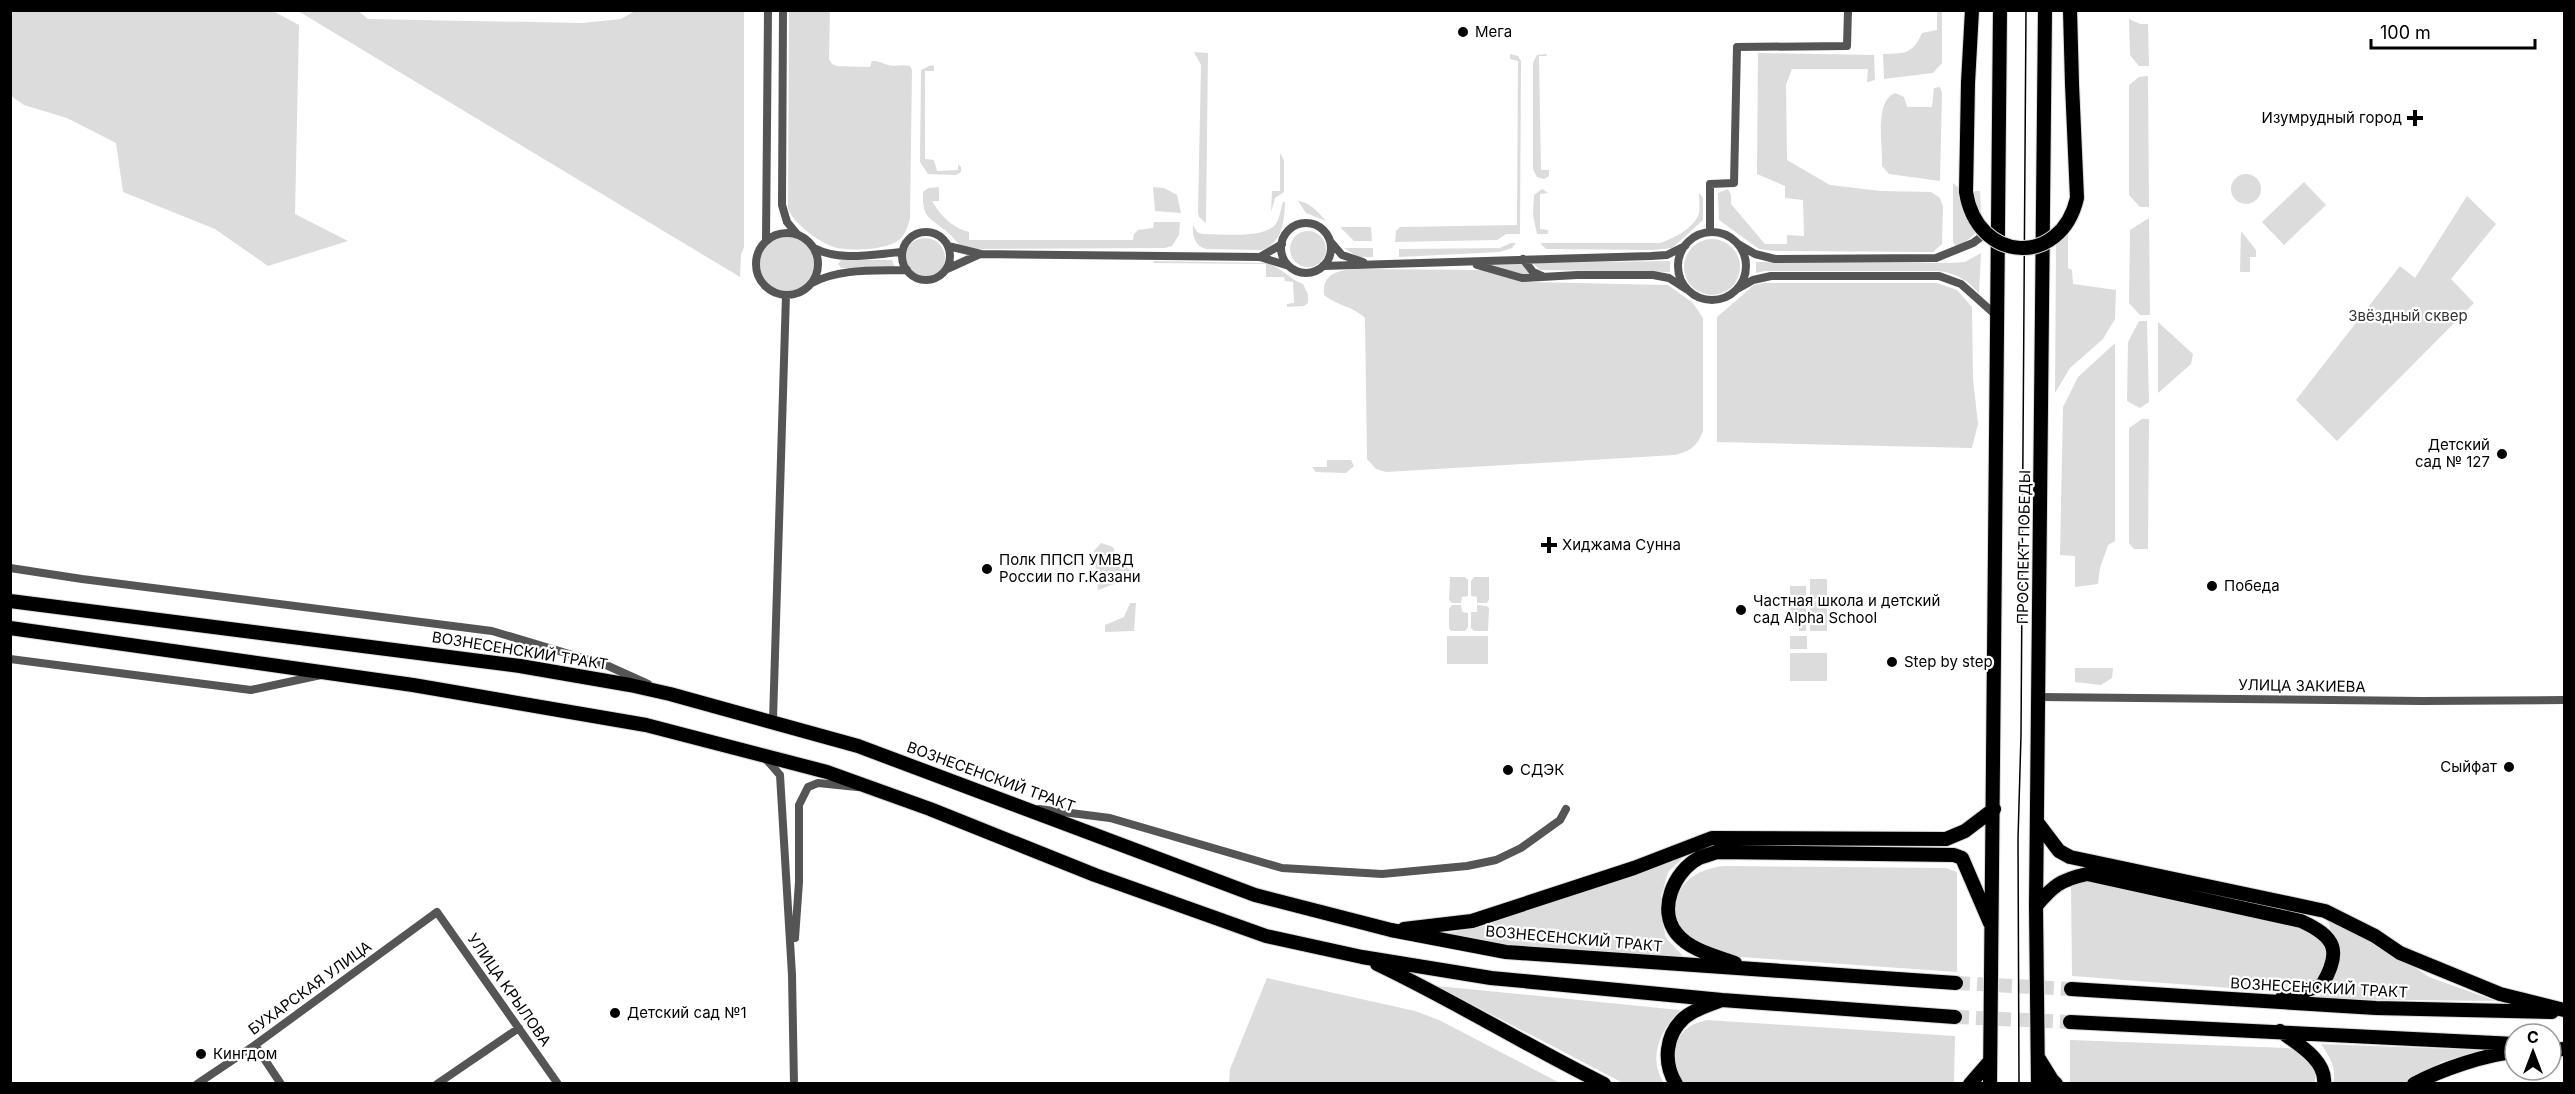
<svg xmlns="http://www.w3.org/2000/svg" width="2575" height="1094" viewBox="0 0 2575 1094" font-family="Inter,sans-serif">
  <rect width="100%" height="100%" fill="#fff"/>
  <path fill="#dcdcdc" d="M273 11 299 25 295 214 348 241 268 266 215 229 123 192 116 143 67 118 24 105 11 96V11Z
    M298 11H358L368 19 582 23 621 19 635 11H744V247L741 255 740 277Z
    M789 11H830L829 59 832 64 837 66 870 67 872 61C880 61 881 63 888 65 895 67 903 64 910 66L912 70 910 218C908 226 906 233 900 239 889 250 852 251 837 248 821 244 792 223 788 208Z
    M1937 11H1942V63L1933 73 1884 79 1883 54C1905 53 1912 55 1922 33L1937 30Z
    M2129 19 2140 24H2148L2149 66H2139L2130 55Z
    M1194 52 1208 53 1206 223 1199 217 1198 212 1201 65Z
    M1758 53 1874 55 1875 80 1867 82 1868 69H1792L1786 85 1787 160 1830 185 1881 191 1931 192 1940 198 1943 207 1942 244 1933 252 1774 251 1759 249 1719 220 1718 193 1728 189 1731 195V204L1765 244H1787V235L1804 236 1803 200 1785 198V186L1757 174Z
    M1510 54 1518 56 1521 61 1520 234H1506L1497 240 1395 242 1396 231 1400 227 1517 225 1518 61 1510 59Z
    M1546 54 1547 56H1539L1541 170H1549V176L1544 179 1537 177 1533 169V63L1537 55Z
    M931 65 934 66V71H925V159L934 160 937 171 958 170V164L961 167V172L956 175 928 174 920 162 921 70Z
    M2148 76 2149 207H2140L2129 195V85L2139 77Z
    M1940 87 1942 93 1940 181 1889 174 1882 166V159C1882 141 1875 101 1895 93L1904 97 1907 107H1932L1934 88Z
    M1280 153 1284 160V192L1275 198 1271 212 1272 191H1280Z
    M2231 189a15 15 0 1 1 30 0a15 15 0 1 1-30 0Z
    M2304 182 2326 205 2284 245 2262 222Z
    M1953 183 1962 191H1980C1981 221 1986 232 1956 247L1953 242Z
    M939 187V201H933V203C942 217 953 228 969 232V240H1133L1134 234 1138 230 1153 228 1154 222H1180L1179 235 1172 246 1165 248 966 249C957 245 953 236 945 230 928 217 922 216 923 192L928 188Z
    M1153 187 1164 188 1177 195 1181 213 1155 211Z
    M1542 189 1548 193 1540 194V229L1548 230V234H1537L1533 215 1534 195Z
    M1699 193 1703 198V220L1672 248 1653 250 1546 249 1540 243H1660C1672 239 1695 228 1699 213 1700 208 1699 199 1699 193Z
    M2467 196 2496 224 2451 279 2474 303 2337 441 2296 400 2400 266 2415 278Z
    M1298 201C1310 202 1318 212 1326 221L1306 213Z
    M1283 202H1285C1284 222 1283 242 1262 250L1206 249C1195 246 1192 236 1193 225L1197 232 1202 234C1221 234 1262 239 1275 225 1280 219 1280 210 1283 202Z
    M2149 218 2150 315H2140L2129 303 2130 230Z
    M1340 227H1371L1372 241H1354Z
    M1290 249a18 18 0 1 1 36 0a18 18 0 1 1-36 0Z
    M2068 231V268L2072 270 2073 284 2116 290 2115 319 2103 339 2070 368 2055 393 2056 241Z
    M2241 231 2256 250V257H2250V272H2240Z
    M760 264a27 27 0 1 1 54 0a27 27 0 1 1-54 0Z
    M905 258a20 20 0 1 1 40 0a20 20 0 1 1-40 0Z
    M1684 267a28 28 0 1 1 56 0a28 28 0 1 1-56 0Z
    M1511 243H1516L1512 248 1500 252 1399 257V249L1500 248Z
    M1344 248H1373V257H1358Z
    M1981 253 1979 293C1967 280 1956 273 1938 271H1765L1756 273V262L1950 263 1965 262Z
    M841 260H892L895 268H841L838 264Z
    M1154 261 1266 263C1281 267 1289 279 1303 284L1308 294V303L1304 306 1287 307V304L1294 303 1293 282 1285 281 1284 277H1266V264L1153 263Z
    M1670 261V272L1540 270 1532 263Z
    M1489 264H1522L1532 276 1515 273Z
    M1360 269 1485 270 1530 282 1668 285 1693 303 1703 318V431C1697 447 1690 451 1675 455L1386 472 1376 469 1367 459 1365 318C1353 306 1337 306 1324 295 1322 271 1341 270 1360 269Z
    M1764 283H1937L1957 290 1972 307 1973 379 1978 424 1972 448 1717 442V317L1754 285Z
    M2139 321H2147L2149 402 2140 408 2127 401 2128 342Z
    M2158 322 2193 354 2191 364 2158 393Z
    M2115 343V541L2108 545 2100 568 2098 584 2075 587V556L2060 555 2063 407 2078 377Z
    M2142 419H2149L2148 549H2134L2129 543V428Z
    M1327 460H1351L1354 466 1346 473 1316 472 1312 467H1327Z
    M1101 543 1113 547 1118 562 1138 575 1098 590 1094 551Z
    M1450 577H1465L1468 580V596L1462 597 1461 603H1452L1449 600Z
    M1474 577H1489V599L1487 603H1477V597L1471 596V581Z
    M1810 579H1827V599H1810Z
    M1790 586H1806V631H1799V625H1790Z
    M1810 601H1827V631H1810Z
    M1130 603H1136L1134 631 1105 632V625L1124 617Z
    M1452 605H1461L1462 612 1468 613V627L1465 631H1451L1449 628V609Z
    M1477 605 1487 606 1489 608 1488 631H1474L1471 628V612H1477Z
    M1447 636H1488V664H1447Z
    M1790 636H1807V649H1790Z
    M1790 653H1827V681H1790Z
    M2075 668H2113L2112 678 2101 685 2075 682Z
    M1689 852 1668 872 1661 897V915L1666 938 1685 958 1503 946 1428 934 1453 932 1484 926Z
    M1725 866 1946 868 1957 872V972L1697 954C1688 948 1685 942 1681 932 1665 895 1687 869 1725 866Z
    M2085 879 2294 922C2328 939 2334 948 2315 984L2283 992 2072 976 2071 887 2073 881Z
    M2326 915 2367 935 2429 977 2496 1001 2318 999C2338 963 2339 954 2326 915Z
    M1267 978 1415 1011 1439 1020 1560 1083H1229L1230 1069Z
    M1437 986 1680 1010C1661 1029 1647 1058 1664 1083H1623Z
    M1707 1020 1955 1036 1954 1083H1684C1667 1068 1671 1040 1689 1027 1694 1023 1701 1022 1707 1020Z
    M2070 1040 2287 1048C2307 1051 2321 1061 2314 1084H2070Z
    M2321 1044 2481 1050 2442 1062 2404 1083 2333 1084C2337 1068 2330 1057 2321 1044Z"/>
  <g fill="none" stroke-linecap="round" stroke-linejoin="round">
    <path stroke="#d9d9d9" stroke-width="14" stroke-dasharray="14 7" stroke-linecap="butt" d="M1956 983 2071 989
      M1955 1017 2070 1022"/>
    <g stroke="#dbdbdb" stroke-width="16">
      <path id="primary" d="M2070 10 2072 84
        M1968 83 1972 10
        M10 601 520 666 630 685 670 694 858 746 1255 895 1391 930 1506 952 1956 983
        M10 628 413 685 646 725 827 772 930 809 1095 875 1266 936 1362 957 1491 978 1722 1000 1955 1017
        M2037 822 2059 851 2070 857 2325 911 2375 936 2400 953 2500 994 2564 1010
        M2036 906C2053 886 2060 880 2087 874L2301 921C2336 937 2342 951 2322 985L2281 999
        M1404 929 1472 921 1634 868 1712 838 1946 839 1965 831 1994 809
        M1735 963C1715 956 1690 950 1677 934 1657 910 1674 871 1699 858 1704 856 1711 854 1717 852L1954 855 1962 858 1990 923
        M1377 964C1455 1001 1527 1046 1604 1084
        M2071 989 2376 1008 2552 1012
        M2070 1022 2515 1044
        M2280 1031C2296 1043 2327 1060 2324 1084
        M2551 1050 2564 1049
        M2039 1059 2052 1080 2056 1084
        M1676 1084C1663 1063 1665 1035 1684 1018 1694 1009 1707 1006 1719 1001
        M1970 1084 1990 1061
        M1990 1084 2000 10
        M2038 1084 2036 906 2045 10
        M2414 1084C2440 1070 2486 1054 2515 1052"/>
    </g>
    <path stroke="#555" stroke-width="8" d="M783 10 782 205 787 222 797 234
      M1281 248a25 25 0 1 1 50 0a25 25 0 1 1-50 0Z
      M902 256a24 24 0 1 1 48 0a24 24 0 1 1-48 0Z
      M1710 232V184L1734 183 1737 47 1847 46 1848 10
      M1678 266a34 34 0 1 1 68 0a34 34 0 1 1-68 0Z
      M756 264a31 31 0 1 1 62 0a31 31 0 1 1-62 0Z
      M766 240 768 10
      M1330 241 1342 255 1363 262
      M1738 244 1755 254 1775 259 1936 258 1973 243 1989 231
      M948 246 981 254 1260 257 1289 266
      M814 248C840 262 874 254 902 252
      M1260 257 1282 244
      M1523 259 1533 272 1542 276
      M1477 265 1522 278 1577 275H1653L1669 278 1686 289
      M1323 266 1651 256 1667 255 1685 246
      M947 269 980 254
      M812 283C840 268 875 271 907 270
      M1739 288 1753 280 1771 276H1939L1961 284 1998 317
      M10 568 82 579 492 631 606 665 648 684
      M10 659 251 690 321 675
      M2039 697 2422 701 2564 700
      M773 720 786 295
      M765 758 780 775 792 975 794 1084
      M1039 809 1110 818 1282 868 1382 874 1467 866 1496 860 1521 848 1560 820 1566 809
      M795 938 799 882V805L808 787 818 783 857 787
      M255 1045 281 1084
      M197 1084 255 1045 437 912 558 1084
      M437 1084 519 1028"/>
    <use href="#primary" stroke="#000" stroke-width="14"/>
    <path stroke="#000" stroke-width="1.5" d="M2019 1084 2018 839 2021 735 2026 10"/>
    <g stroke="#dbdbdb" stroke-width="16" stroke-linecap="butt">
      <path id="primary-bridge" d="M1968 83 1966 192C1977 263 2061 268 2077 198L2072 84"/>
    </g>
    <use href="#primary-bridge" stroke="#000" stroke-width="14"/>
  </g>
  <g fill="#000" stroke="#fff" stroke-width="2">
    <circle cx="1463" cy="32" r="6"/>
    <path d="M2412 109h6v6h6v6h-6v6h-6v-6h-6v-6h6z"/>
    <circle cx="2502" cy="454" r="6"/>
    <path d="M1546 536h6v6h6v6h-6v6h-6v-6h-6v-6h6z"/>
    <circle cx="987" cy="569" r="6"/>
    <circle cx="2212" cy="586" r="6"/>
    <circle cx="1741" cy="610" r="6"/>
    <circle cx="1892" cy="662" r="6"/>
    <circle cx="2509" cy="767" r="6"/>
    <circle cx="1508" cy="770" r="6"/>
    <circle cx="615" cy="1013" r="6"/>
    <circle cx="201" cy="1054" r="6"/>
  </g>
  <g text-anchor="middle" stroke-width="4.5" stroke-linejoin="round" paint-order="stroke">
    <g font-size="15" fill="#000" stroke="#fff" text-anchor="start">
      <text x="1475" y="37">Мега</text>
      <text x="2402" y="123" text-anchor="end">Изумрудный город</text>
      <text x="2490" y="450" text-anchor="end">Детский<tspan x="2490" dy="17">сад № 127</tspan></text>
      <text x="1562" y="550">Хиджама Сунна</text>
      <text x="999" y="565">Полк ППСП УМВД<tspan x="999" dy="17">России по г.Казани</tspan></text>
      <text x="2224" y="591">Победа</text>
      <text x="1753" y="606">Частная школа и детский<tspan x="1753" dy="17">сад Alpha School</tspan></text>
      <text x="1904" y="667">Step by step</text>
      <text x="2497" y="772" text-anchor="end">Сыйфат</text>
      <text x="1520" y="775">СДЭК</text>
      <text x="627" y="1018">Детский сад №1</text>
      <text x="213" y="1059">Кингдом</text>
    </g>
    <g font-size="15" fill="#333" stroke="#fff">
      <text x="2408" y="321">Звёздный сквер</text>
    </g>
    <g font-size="15" fill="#000" stroke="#fff">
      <text transform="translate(2024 547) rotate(-89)" y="5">ПРОСПЕКТ ПОБЕДЫ</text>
      <text transform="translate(520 651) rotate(9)" y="5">ВОЗНЕСЕНСКИЙ ТРАКТ</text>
      <text transform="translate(2302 686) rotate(1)" y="5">УЛИЦА ЗАКИЕВА</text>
      <text transform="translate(991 777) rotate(20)" y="5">ВОЗНЕСЕНСКИЙ ТРАКТ</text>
      <text transform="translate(1574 939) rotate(5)" y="5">ВОЗНЕСЕНСКИЙ ТРАКТ</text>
      <text transform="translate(310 988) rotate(-36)" y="5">БУХАРСКАЯ УЛИЦА</text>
      <text transform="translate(2319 988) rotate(3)" y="5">ВОЗНЕСЕНСКИЙ ТРАКТ</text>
      <text transform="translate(509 990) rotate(55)" y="5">УЛИЦА КРЫЛОВА</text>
    </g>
  </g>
  <rect width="2575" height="1094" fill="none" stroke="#000000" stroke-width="24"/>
  <g transform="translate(2533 1052)"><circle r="28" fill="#ffffff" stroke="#999999" stroke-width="1.5"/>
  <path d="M0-4.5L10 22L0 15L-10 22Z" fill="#000000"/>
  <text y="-9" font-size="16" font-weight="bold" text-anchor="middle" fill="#000000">С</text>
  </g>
  <path d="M2371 39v9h164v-9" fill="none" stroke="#000000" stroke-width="3"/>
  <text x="2380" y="39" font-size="18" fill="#000000" stroke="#ffffff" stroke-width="4.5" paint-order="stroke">100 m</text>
</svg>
